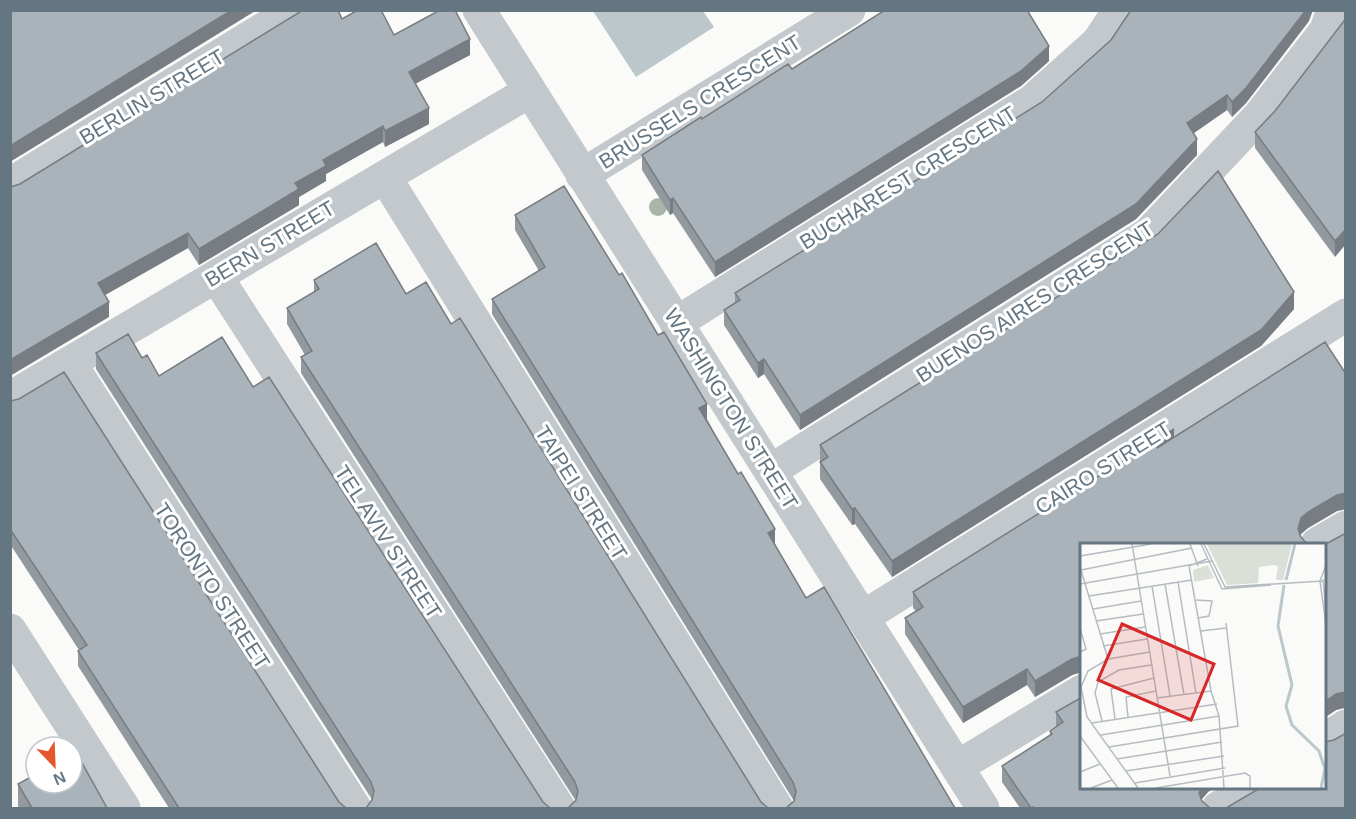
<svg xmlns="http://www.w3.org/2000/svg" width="1356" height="819" viewBox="0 0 1356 819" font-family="Arial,sans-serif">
  <rect width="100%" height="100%" fill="#fafaf8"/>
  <path fill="#bbc7cb" d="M593 11H703L714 27 636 77Z"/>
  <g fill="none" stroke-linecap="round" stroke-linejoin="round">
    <path stroke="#c3c8cc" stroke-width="33" d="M479 10 983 808
      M582 175 849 10
      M385 177 777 808
      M10 184 294 10
      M216 276 559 808
      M676 323 1032 101 1098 42 1119 10
      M70 363 355 808
      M10 398 530 91
      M770 471 1148 234 1260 115 1326 30 1333 10
      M1317 544 1346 527
      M863 617 1346 315
      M1324 740 1346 726
      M957 767 1082 691
      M1218 808 1250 788"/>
    <path stroke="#c3c8cc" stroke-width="33" d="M10 630 124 808"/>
  </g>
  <circle fill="#aab4a7" cx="658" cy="207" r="9"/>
  <path fill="#929a9f" d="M342 19 394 35 470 55 415 84 429 124 385 147 383 142 326 174V181L299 197V205L199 265 188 248 105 295 109 317 20 184Z
    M1309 21 1246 103 1232 117 1227 110 1193 133 1197 155 1136 219 800 430 764 374 758 378 724 325V310L735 303V293Z
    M1344 21 1335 257 1255 148V132L1275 111Z
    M1049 61 1021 86 715 277 673 213 670 215 642 170V155L702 119 792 69Z
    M515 215 707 419 775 545 806 598 955 808 794 801 492 314V299L539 271 515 230Z
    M314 280 406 294 451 324 761 802 576 801 301 373V357L305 355 287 324V308L314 292Z
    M1294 309 1261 346 892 577 855 524 852 525 820 479V445Z
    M96 353 142 358 159 376 253 387 543 802 366 808 372 801 371 798 96 369Z
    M1346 374V509L1337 511 1308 528 1301 534 1082 544V672L1072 675 1035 697 1027 685 963 723 905 634V618L916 611 913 608V592L1174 437Z
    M10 401 339 802 346 808H169L78 666V651L79 650 10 544Z
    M1346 533V708L1336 710 1324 718V545Z
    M1056 712 1208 792 1201 800 1210 808H1020L1002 782V766L1050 735V731L1056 727Z
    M18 784 107 808H19L18 806Z"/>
  <path fill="#777d82" d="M232 10H257L10 162V146Z
    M1306 10H1313L1309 21 1246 103 1232 117V102Z
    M470 39V55L409 87V72Z
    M1049 46V61L1021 86 715 277V262Z
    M1227 95V110L1187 138V123Z
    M429 108V124L385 147V131Z
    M383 126V142L326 174V181L299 197V205L199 265V249L295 183 323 160Z
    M1197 139V155L1136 219 800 430V415Z
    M673 198V213L670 215V200Z
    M1346 229V244L1335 257V241Z
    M188 233V248L98 299V283Z
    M1294 292V309L1261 346 892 577V561Z
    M109 302V317L10 376V360Z
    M764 359V374L758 378V363Z
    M707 404V419L699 424V408Z
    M1174 429V445L1157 448Z
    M1346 493V509L1337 511 1308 528 1301 534 1298 544V529L1301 518 1308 512 1337 495Z
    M855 508V524L852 525V509Z
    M775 529V545L768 533Z
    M1081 656V672L1072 675 1035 697V681L1072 659Z
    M1027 669V685L963 723V707Z
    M1345 691V707L1336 710 1324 718V702L1336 694Z
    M1201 788H1215L1208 792 1202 799 1199 808V793Z"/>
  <path fill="#aab3b9" stroke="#777d82" stroke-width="1.5" d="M10 10H232L10 146Z
    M303 10H338L342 19 358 10H381L394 35 440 10H455L470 39 409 72 429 108 385 131 383 126 323 160 326 166 295 183 299 189 199 249 188 233 98 283 109 302 10 360V187L20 184Z
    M885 10H1027L1049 46 1021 71 715 262 673 198 670 200 642 155 701 117 702 119 788 64 792 69Z
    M1131 10H1306L1246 88 1232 102 1227 95 1187 123 1197 139 1136 204 800 415 764 359 758 363 724 310 740 300 735 293 1042 102 1111 40Z
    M1346 16V229L1335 241 1255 132 1275 111 1344 21Z
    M1218 171 1294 292 1261 330 892 561 855 508 852 509 820 462 828 457 820 445 1158 234Z
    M564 186 619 275 622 273 658 335 664 332 707 404 699 408 738 474 741 472 775 529 768 533 806 598 824 587 955 808H786L794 801 796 791 793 782 492 299 545 267 515 215Z
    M376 243 406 294 426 282 451 324 460 318 761 802 768 808H568L576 800 578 791 575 782 301 357 312 351 287 308 319 289 314 280Z
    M128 334 142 358 147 355 159 376 222 337 253 387 269 377 543 802 550 808H363H366L372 800 374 791 371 782 96 353Z
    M1325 342 1346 374V493L1337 495 1308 512 1301 518 1298 529 1301 537 1307 544H1309H1082V656L1072 659 1035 681 1027 669 963 707 905 618 923 607 913 592 1174 429 1157 448Z
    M64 372 339 802 346 808H179L78 651 87 645 10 529V401L19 399Z
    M1346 533V692L1336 694 1324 702V545Z
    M1082 697V788H1201L1199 793 1202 801 1210 808H1034L1033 807 1031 808 1002 766 1052 734 1050 731 1063 722 1056 712Z
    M1346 733V808H1226L1260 788H1324V742L1334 740Z
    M76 752 107 808H32L18 784 36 774V783H72V754Z"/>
  <g text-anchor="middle" stroke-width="6" stroke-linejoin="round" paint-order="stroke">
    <g font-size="21" fill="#657683" stroke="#fff">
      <text transform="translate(152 97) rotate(-31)" y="7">BERLIN STREET</text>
      <text transform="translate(700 102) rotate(-32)" y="7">BRUSSELS CRESCENT</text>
      <text transform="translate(908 178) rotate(-32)" y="7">BUCHAREST CRESCENT</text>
      <text transform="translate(270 244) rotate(-31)" y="7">BERN STREET</text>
      <text transform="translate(1035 302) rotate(-33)" y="7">BUENOS AIRES CRESCENT</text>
      <text transform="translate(731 409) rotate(58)" y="7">WASHINGTON STREET</text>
      <text transform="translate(1103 468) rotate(-32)" y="7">CAIRO STREET</text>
      <text transform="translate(581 493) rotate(58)" y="7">TAIPEI STREET</text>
      <text transform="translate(388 542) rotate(57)" y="7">TEL AVIV STREET</text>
      <text transform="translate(212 586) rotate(57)" y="7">TORONTO STREET</text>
    </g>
  </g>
  <g transform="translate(1080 543)">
    <rect width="246" height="246" fill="#fafaf8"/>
    <path d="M127 1H212L203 37H196L198 23 193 22 179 24 178 40 147 42ZM128 22 134 35 114 39 113 27Z" fill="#dadfd7"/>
    <path fill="none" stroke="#bbc7cb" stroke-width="3" d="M206 37 215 1M204 42 198 83 212 142 206 163 212 182 239 208 245 226 241 245"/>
    <path fill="none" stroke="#b5bdc2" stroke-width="1.5" d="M52 1 90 233M110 1 118 23M121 1 142 46 191 42M124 1 145 44 243 38M0 13 71 1M246 22 240 38 246 82M109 23 131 148 139 173 144 245M109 23 127 16M0 24 28 116M1 27 112 5M243 36 246 70M98 39 116 150M0 41 132 18M85 41 104 152M72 43 90 153M9 53 112 37M116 57 132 58 129 73 118 75M13 66 61 58M16 78 63 71M0 85 6 106 0 109M121 88 146 85M20 91 65 84M23 103 67 96M77 155 131 148M48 174 46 154 76 148M35 176 31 146 74 135M22 178 15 150 18 139 39 127 71 122M12 180 137 161M21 192 139 173M0 193 38 245M29 204 158 183 146 80M37 216 142 199M46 228 144 213M0 229 20 221M55 240 145 225M11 245 32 237M58 245 7 174 1 144 8 128 28 116 70 109M76 245 165 230 170 233V245"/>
    <path fill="#d62828" fill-opacity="0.15" stroke="#d62828" stroke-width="3" d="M42 81 134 121 111 177 18 137Z"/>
    <rect width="246" height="246" fill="none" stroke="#657683" stroke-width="3"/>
  </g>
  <rect width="1356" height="819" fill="none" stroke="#657683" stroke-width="24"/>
  <g transform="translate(54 765) rotate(157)"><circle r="28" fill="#ffffff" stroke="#c1c8cd" stroke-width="1.5"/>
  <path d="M0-4.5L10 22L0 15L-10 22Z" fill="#e4572e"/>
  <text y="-9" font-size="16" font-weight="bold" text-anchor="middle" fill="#657683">N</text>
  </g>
</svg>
